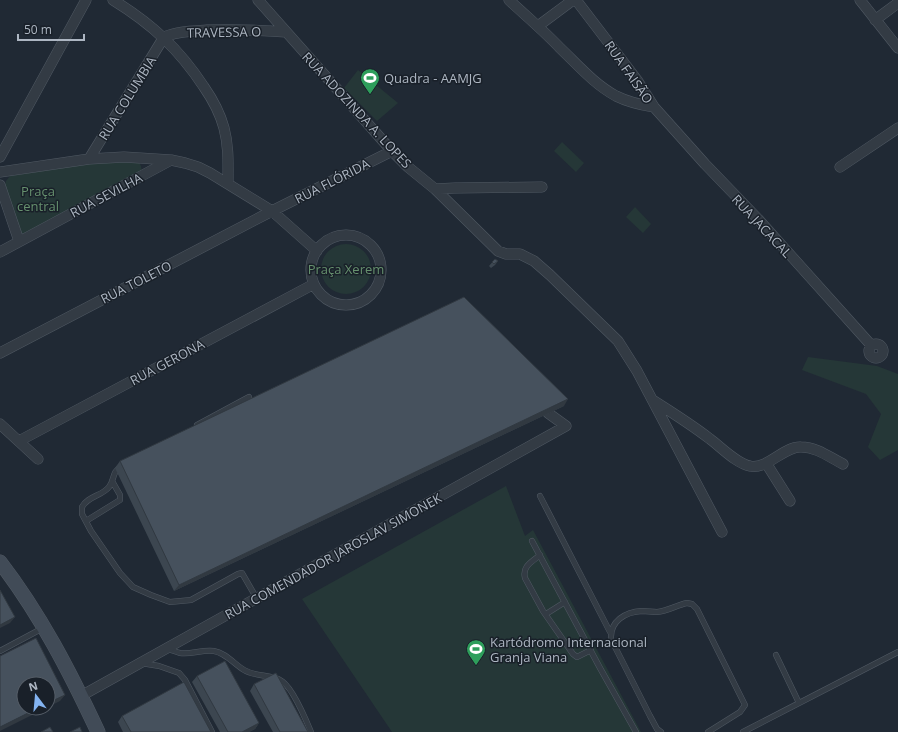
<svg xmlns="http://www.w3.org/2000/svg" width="898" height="732" viewBox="0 0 898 732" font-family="'Open Sans',sans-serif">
  <rect width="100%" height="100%" fill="#202934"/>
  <path fill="#253737" d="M358 70 398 103 377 121 344 88Z
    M562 142 584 163 576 172 554 151Z
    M92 162H138C141 164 142 168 141 172L23 234 21 233 5 185 6 181 10 176Z
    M635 207 651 224 643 233 626 217Z
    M321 269a25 25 0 1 1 50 0a25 25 0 1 1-50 0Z
    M808 357 877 366 898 374V450L880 460 868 447 881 414 866 394 802 370Z
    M506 486 525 536 533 530 641 732H392L302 599Z"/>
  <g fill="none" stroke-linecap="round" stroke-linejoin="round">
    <g stroke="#505963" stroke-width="6">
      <path id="lane" d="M197 425 249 397
        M122 466C111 472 115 480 109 487 102 496 88 496 82 507V514L91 531 120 573 133 587 151 595 170 602 191 600 238 574 242 573 257 599
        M540 496 610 632
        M86 521 120 500V495L112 481
        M532 541 600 668 636 732
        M540 555C532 562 522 566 525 578L543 611 573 654 577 657 591 650
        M546 614 565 602
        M168 649C172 650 176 652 180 653 191 655 203 649 214 651 226 653 234 664 244 670 256 677 269 674 280 680 292 685 306 720 311 732
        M0 651 43 628
        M776 655 799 703
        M141 663 159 666 179 673 185 680 212 732
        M661 732 657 729 650 716 611 639C610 621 625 612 642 611 647 611 652 612 657 612 668 611 677 605 687 603L692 604 697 609 745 705 740 712 708 732
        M743 732 898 652"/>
    </g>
    <g stroke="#505963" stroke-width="11">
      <path id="street" d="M113 0C152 24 179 49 204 87 213 100 220 113 224 128 229 147 228 164 228 183
        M258 0 392 151 408 167 435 189 498 251 506 254H520L534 261 550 275 618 341 637 371 722 532
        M509 0C526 16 544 31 560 48 578 65 594 84 616 96 628 102 641 105 654 107
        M576 0 637 80 654 107 705 164 758 219 871 345
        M860 0 898 48
        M875 20 898 3
        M538 26 573 0
        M0 157 86 0
        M89 159 164 37C177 31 193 31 207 30 234 29 259 30 286 32
        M840 167 898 128
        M0 172 89 159 124 157 171 160 185 163 198 167 210 173 272 211 317 251
        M0 185 19 241
        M435 189 455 188 542 187
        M311 270a35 35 0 1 1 70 0a35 35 0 1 1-70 0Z
        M0 252 171 160
        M869 351a7 7 0 1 1 14 0a7 7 0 1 1-14 0Z
        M0 353 272 211 392 151
        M654 401C673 413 692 425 710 439 721 447 737 464 750 466 767 470 784 446 801 447 817 447 829 457 843 464
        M0 424 38 459
        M19 441 314 284
        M766 463 790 501
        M81 696 566 426 548 413"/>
    </g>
    <g stroke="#505963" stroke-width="15">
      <path id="secondary" d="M0 562C40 614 70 672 98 732"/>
    </g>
    <use href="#lane" stroke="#333b44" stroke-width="5"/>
    <use href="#street" stroke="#333b44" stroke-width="10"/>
    <use href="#secondary" stroke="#414b57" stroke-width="14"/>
  </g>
  <path fill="#3c4650" d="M495 259 498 261 495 265 491 268 489 266Z
    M564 406 174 591 115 468 120 461Z
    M197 676 259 723 255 729 249 732H220L192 682Z
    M254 684 308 732H273L250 691Z
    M122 716 211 732H123L118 722Z"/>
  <path fill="#313941" d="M568 399 564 406 174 591 179 585Z
    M15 617 10 623 0 628V625Z
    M65 695 60 701 48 707V703Z
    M38 708H46L0 731V727Z
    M259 723 255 729 249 732H242Z"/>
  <path fill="#46515d" stroke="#313941" d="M495 259 498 261 494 264 492 262Z
    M464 297 568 399 179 585 120 461Z
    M0 590 15 617 0 625Z
    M36 638 65 695 48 703V684H24V708H38L0 727V656Z
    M225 661 259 723 242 732H228L197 676Z
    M276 673 308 732H280L254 684Z
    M184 682 211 732H131L122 716Z
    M50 727 53 732H41Z
    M80 727 82 732H70Z"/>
  <defs>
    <g id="stadium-pin" transform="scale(1)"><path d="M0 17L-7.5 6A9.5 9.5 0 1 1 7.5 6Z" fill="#2e9e5b" stroke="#192029"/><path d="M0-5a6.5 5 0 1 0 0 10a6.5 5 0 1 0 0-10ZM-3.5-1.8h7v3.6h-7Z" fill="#fff"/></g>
  </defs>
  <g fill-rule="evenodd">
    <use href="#stadium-pin" x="370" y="78"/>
    <use href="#stadium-pin" x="476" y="649"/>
  </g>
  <g text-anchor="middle" stroke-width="3" stroke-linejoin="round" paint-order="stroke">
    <g font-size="13" fill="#adb6c2" stroke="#192029">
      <text transform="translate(224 32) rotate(-1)" y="5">TRAVESSA O</text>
      <text transform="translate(629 72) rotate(55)" y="5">RUA FAISÃO</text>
      <text transform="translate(127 98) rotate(-58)" y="5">RUA COLUMBIA</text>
      <text transform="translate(357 110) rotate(47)" y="5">RUA ADOZINDA A. LOPES</text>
      <text transform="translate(332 181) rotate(-27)" y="5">RUA FLÓRIDA</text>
      <text transform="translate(106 195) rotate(-28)" y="5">RUA SEVILHA</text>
      <text transform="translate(762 226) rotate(47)" y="5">RUA JACACAL</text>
      <text transform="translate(136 282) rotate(-27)" y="5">RUA TOLETO</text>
      <text transform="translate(167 362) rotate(-28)" y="5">RUA GERONA</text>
      <text transform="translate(333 556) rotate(-29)" y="5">RUA COMENDADOR JAROSLAV SIMONEK</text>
    </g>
    <g font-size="13" fill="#adb6c2" stroke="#192029" text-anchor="start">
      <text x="384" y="83">Quadra - AAMJG</text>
      <text x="490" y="647">Kartódromo Internacional<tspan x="490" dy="15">Granja Viana</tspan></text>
    </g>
    <g font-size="13" fill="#66906e" stroke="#192029">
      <text x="38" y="196">Praça<tspan x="38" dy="15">central</tspan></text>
      <text x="346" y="274">Praça Xerem</text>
    </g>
  </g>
  <g transform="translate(36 696) rotate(344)"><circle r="19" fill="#192029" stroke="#545c66"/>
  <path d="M0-3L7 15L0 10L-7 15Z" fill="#83b3f1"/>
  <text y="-6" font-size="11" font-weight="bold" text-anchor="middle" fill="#adb6c2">N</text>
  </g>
  <path d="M18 34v6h66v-6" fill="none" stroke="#adb6c2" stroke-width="2"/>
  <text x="24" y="34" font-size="12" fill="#adb6c2" stroke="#192029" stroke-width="3" paint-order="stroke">50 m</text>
</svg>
